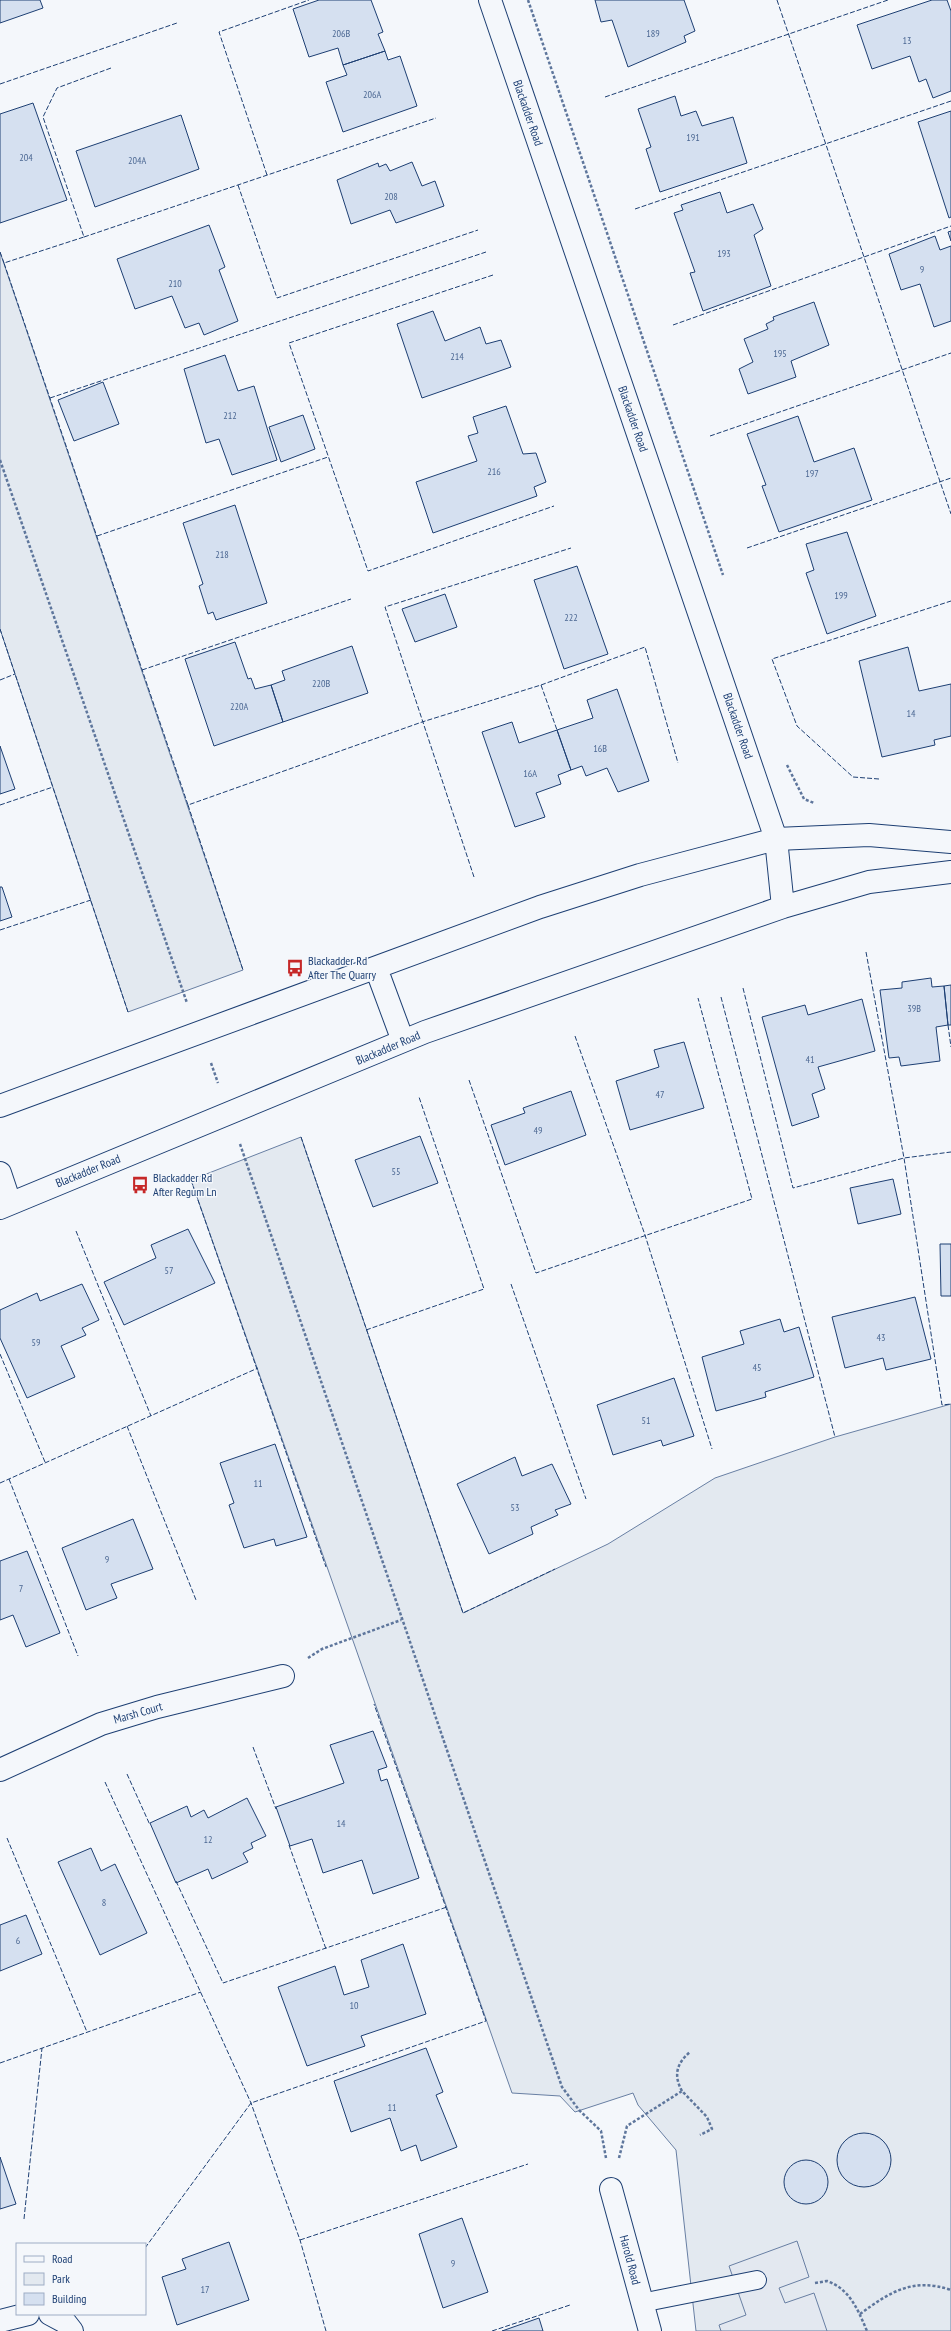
<svg xmlns="http://www.w3.org/2000/svg" width="951" height="2331" viewBox="0 0 951 2331" font-family="'PT Sans Narrow',sans-serif">
  <rect width="100%" height="100%" fill="#f4f7fb"/>
  <path fill="#e3e9f0" stroke="#687fa3" d="M0 252 243 970 128 1012 0 629Z
    M301 1137 463 1613 608 1544 715 1478 835 1437 951 1404V2331H696L676 2150 638 2105 633 2093 575 2112 560 2096 512 2093 191 1180Z"/>
  <path fill="#e3e8f0" stroke="#687fa3" d="M797 2241 809 2277 779 2288 785 2303 814 2293 827 2331H721L719 2325 746 2315 729 2266Z"/>
  <path fill="#d5e0f0" stroke="#1d3f73" d="M0 0H40L43 8 0 23Z
    M319 0H371L383 32 378 34 385 51 343 65 338 48 309 57 293 9Z
    M595 0H684L695 31 684 36 686 42 628 67 612 20 601 22Z
    M932 0H947L951 11V91L933 98 926 79 919 82 910 56 872 69 857 25Z
    M385 51 388 60 400 56 417 106 343 132 326 82 347 75 343 65Z
    M675 96 681 116 696 111 702 126 733 117 747 163 660 192 646 149 651 147 638 109Z
    M33 103 67 200 0 223V114Z
    M951 111V217L949 218 918 122Z
    M181 115 199 169 95 207 76 151Z
    M412 162 422 186 435 181 444 206 396 223 390 210 351 224 337 180 378 163 379 167 386 164 390 171Z
    M720 192 727 213 753 204 763 229 754 235 771 286 703 311 690 273 695 272 674 213 683 210 681 205Z
    M209 225 225 267 219 270 238 321 204 335 199 323 185 328 172 296 135 309 117 259Z
    M951 231V241L948 232Z
    M935 236 940 250 951 246V321L934 327 920 284 901 290 889 254Z
    M814 302 829 345 791 361 796 377 748 394 739 369 753 362 744 339 768 329 766 324 774 320 773 317Z
    M433 311 445 341 480 327 486 344 501 340 511 367 422 398 397 324Z
    M225 355 238 391 254 386 277 460 232 475 219 439 206 443 184 369Z
    M103 382 119 424 74 441 58 400Z
    M506 406 523 454 536 453 546 482 534 487 537 496 433 533 416 482 477 461 468 436 478 433 473 417Z
    M303 415 315 449 281 462 269 427Z
    M798 416 814 462 854 448 872 500 779 532 762 486 766 485 747 434Z
    M235 505 267 603 216 620 213 612 208 614 199 586 203 584 183 523Z
    M847 532 876 616 827 634 806 573 814 570 806 544Z
    M577 566 608 654 564 669 534 580Z
    M445 594 457 627 415 642 402 609Z
    M235 642 248 679 251 678 255 689 271 685 283 722 214 746 185 659Z
    M352 646 368 693 283 722 271 685 285 680 282 671Z
    M908 647 919 691 951 684V736L934 740 935 745 882 757 859 661Z
    M617 689 649 781 618 792 607 768 586 776 582 766 571 770 557 730 593 718 587 700Z
    M512 722 519 743 557 730 571 770 558 775 561 784 536 793 545 817 515 827 482 732Z
    M0 746 15 789 0 794Z
    M0 887H2L12 917 0 921Z
    M931 978 932 987 944 986 948 1025 936 1027 940 1061 901 1066 899 1057 889 1058 880 990 902 988V982Z
    M951 985V1025H948L944 986Z
    M862 999 875 1051 818 1067 825 1089 812 1094 819 1117 792 1126 762 1017 805 1005 808 1015Z
    M684 1042 704 1108 630 1130 616 1081 659 1067 654 1050Z
    M571 1091 586 1135 505 1165 491 1125 525 1113 523 1108Z
    M420 1136 438 1183 373 1207 355 1160Z
    M893 1179 901 1214 858 1224 850 1188Z
    M188 1229 215 1283 124 1325 104 1282 156 1258 151 1245Z
    M940 1244H951V1296H941Z
    M82 1284 99 1320 82 1328 86 1335 61 1346 75 1377 27 1398 0 1338V1310L37 1293 40 1301Z
    M915 1297 931 1359 886 1370 883 1358 845 1368 832 1317Z
    M780 1319 784 1332 799 1327 814 1377 765 1392 766 1397 716 1411 702 1357 744 1344 740 1331Z
    M674 1378 694 1436 663 1446 661 1440 613 1455 597 1405Z
    M275 1444 307 1537 276 1546 274 1539 244 1548 229 1505 234 1503 220 1463Z
    M515 1457 522 1476 552 1464 571 1504 555 1510 558 1515 531 1527 533 1534 489 1554 457 1484Z
    M133 1519 153 1569 111 1584 117 1598 86 1610 62 1548Z
    M27 1551 60 1633 26 1647 13 1615 0 1620V1561Z
    M373 1731 387 1767 378 1770 381 1781 387 1779 419 1878 373 1894 362 1860 323 1873 312 1839 290 1846 276 1807 344 1783 330 1745Z
    M247 1798 266 1836 251 1843 253 1848 243 1853 248 1862 212 1879 208 1869 176 1883 150 1823 187 1806 191 1817 204 1810 208 1818Z
    M91 1848 101 1871 115 1864 147 1933 100 1955 58 1862Z
    M26 1915 42 1954 0 1971V1925Z
    M403 1944 426 2014 361 2036 365 2046 307 2066 278 1987 335 1966 344 1995 369 1987 361 1960Z
    M426 2048 443 2092 436 2095 457 2147 421 2161 416 2145 401 2151 390 2118 351 2132 334 2081Z
    M837 2160a27 27 0 1 1 54 0a27 27 0 1 1-54 0Z
    M0 2157 16 2204 0 2209Z
    M784 2182a22 22 0 1 1 44 0a22 22 0 1 1-44 0Z
    M462 2218 488 2292 443 2308 419 2234Z
    M229 2242 249 2300 177 2325 162 2277 186 2269 182 2259Z
    M539 2318 543 2331H502Z"/>
  <g fill="none" stroke-linecap="round" stroke-linejoin="round">
    <g stroke="#1d3f73" stroke-width="20">
      <path id="lane" d="M641 2303 757 2280"/>
    </g>
    <g stroke="#1d3f73" stroke-width="24">
      <path id="street" d="M0 1770 101 1724 157 1707 283 1676
        M611 2189 650 2331
        M50 2314 65 2322 72 2331
        M0 2321 28 2314"/>
    </g>
    <g stroke="#1d3f73" stroke-width="24">
      <path id="secondary" d="M490 0 776 839 783 907
        M376 968 403 1041
        M0 1106 540 907 640 875 776 839 869 835 951 842
        M0 1173 10 1203
        M0 1208 425 1032 783 907 869 882 951 872"/>
    </g>
    <path stroke="#5e769c" stroke-width="2.5" stroke-dasharray="3 2" stroke-linecap="butt" d="M528 0 723 575
      M0 460 187 1003
      M787 765 804 799 814 803
      M211 1063 218 1083
      M240 1144 562 2087 579 2110 601 2131 606 2158
      M308 1658 322 1649 401 1620
      M682 2091C673 2075 677 2063 690 2052
      M619 2158 627 2126 682 2091 707 2117 712 2129 700 2135
      M815 2283 827 2281C850 2289 858 2310 867 2331
      M860 2314C890 2292 913 2277 951 2290"/>
    <use href="#lane" stroke="#f4f7fb" stroke-width="18"/>
    <use href="#street" stroke="#f4f7fb" stroke-width="22"/>
    <use href="#secondary" stroke="#f4f7fb" stroke-width="22"/>
    <path stroke="#1d3f73" stroke-width="1" stroke-dasharray="5 2" stroke-linecap="butt" d="M777 0 951 514
      M111 68 57 88 43 117 84 237 4 263 188 805 422 722 541 685 645 647 678 763
      M0 84 177 23
      M605 97 888 0
      M267 175 219 32 309 0
      M238 185 277 298 478 230
      M635 209 951 101
      M84 237 436 118
      M0 252 4 263
      M493 275 289 343 368 571 554 506
      M673 325 951 226
      M50 398 486 252
      M710 436 951 353
      M97 536 328 457
      M747 548 951 478
      M0 629 128 1012
      M142 670 351 599
      M0 680 15 674
      M541 685 557 730
      M879 779 853 777 797 726 772 659 951 601
      M0 805 53 787
      M188 805 243 970
      M474 877 385 607 571 548
      M0 930 91 900
      M866 952 904 1158 942 1405 951 1404
      M743 988 793 1188 904 1158 951 1152
      M721 997 835 1437
      M948 1025 951 1047
      M575 1036 645 1235 712 1449
      M469 1080 536 1273 752 1199 698 998
      M301 1137 463 1613 555 1569
      M191 1180 326 1567
      M76 1231 151 1416
      M511 1284 586 1499
      M366 1330 484 1289 419 1097
      M0 1354 45 1462
      M127 1426 196 1600
      M9 1479 78 1656
      M0 1483 258 1368
      M253 1747 276 1809
      M127 1774 150 1825
      M105 1782 251 2103 300 2240 326 2331
      M7 1838 87 2032
      M289 1845 326 1949
      M176 1881 223 1983 447 1907
      M0 2063 201 1992
      M24 2219 42 2048
      M300 2240 528 2164
      M145 2248 251 2103 486 2021 374 1704
      M492 2331 570 2305"/>
  </g>
  <defs>
    <g id="bus-bare" transform="scale(1.38)"><path d="M-5-6H5V4H4V6H2V4H-2V6H-4V4H-5ZM-3.5-4V0h7V-4ZM-3.5 1.2v1.5H-2V1.2ZM2 1.2v1.5H3.5V1.2Z" fill="#c62828" stroke="#f4f7fb" stroke-width="2.5" paint-order="stroke"/></g>
  </defs>
  <g fill-rule="evenodd">
    <use href="#bus-bare" x="295" y="968"/>
    <use href="#bus-bare" x="140" y="1185"/>
  </g>
  <g text-anchor="middle" stroke-width="3" stroke-linejoin="round" paint-order="stroke">
    <g font-size="10" fill="#4b6792">
      <text x="341" y="37">206B</text>
      <text x="653" y="37">189</text>
      <text x="907" y="44">13</text>
      <text x="372" y="98">206A</text>
      <text x="693" y="141">191</text>
      <text x="26" y="161">204</text>
      <text x="137" y="164">204A</text>
      <text x="391" y="200">208</text>
      <text x="724" y="257">193</text>
      <text x="922" y="273">9</text>
      <text x="175" y="287">210</text>
      <text x="780" y="357">195</text>
      <text x="457" y="360">214</text>
      <text x="230" y="419">212</text>
      <text x="494" y="475">216</text>
      <text x="812" y="477">197</text>
      <text x="222" y="558">218</text>
      <text x="841" y="599">199</text>
      <text x="571" y="621">222</text>
      <text x="321" y="687">220B</text>
      <text x="239" y="710">220A</text>
      <text x="911" y="717">14</text>
      <text x="600" y="752">16B</text>
      <text x="530" y="777">16A</text>
      <text x="914" y="1012">39B</text>
      <text x="810" y="1063">41</text>
      <text x="660" y="1098">47</text>
      <text x="538" y="1134">49</text>
      <text x="396" y="1175">55</text>
      <text x="169" y="1274">57</text>
      <text x="881" y="1341">43</text>
      <text x="36" y="1346">59</text>
      <text x="757" y="1371">45</text>
      <text x="646" y="1424">51</text>
      <text x="258" y="1487">11</text>
      <text x="515" y="1511">53</text>
      <text x="107" y="1563">9</text>
      <text x="21" y="1592">7</text>
      <text x="341" y="1827">14</text>
      <text x="208" y="1843">12</text>
      <text x="104" y="1906">8</text>
      <text x="18" y="1944">6</text>
      <text x="354" y="2009">10</text>
      <text x="392" y="2111">11</text>
      <text x="453" y="2267">9</text>
      <text x="205" y="2293">17</text>
    </g>
    <g font-size="12" fill="#1d3f73" stroke="#f4f7fb">
      <text transform="translate(528 113) rotate(71)" y="4">Blackadder Road</text>
      <text transform="translate(633 419) rotate(71)" y="4">Blackadder Road</text>
      <text transform="translate(738 726) rotate(71)" y="4">Blackadder Road</text>
      <text transform="translate(388 1048) rotate(-23)" y="4">Blackadder Road</text>
      <text transform="translate(88 1171) rotate(-22)" y="4">Blackadder Road</text>
      <text transform="translate(138 1713) rotate(-16)" y="4">Marsh Court</text>
      <text transform="translate(630 2260) rotate(75)" y="4">Harold Road</text>
    </g>
    <g font-size="12" fill="#1d3f73" stroke="#f4f7fb" text-anchor="start">
      <text x="308" y="965">Blackadder Rd<tspan x="308" dy="14">After The Quarry</tspan></text>
      <text x="153" y="1182">Blackadder Rd<tspan x="153" dy="14">After Regum Ln</tspan></text>
    </g>
  </g>
  <rect x="16" y="2243" width="130" height="72" fill="#f4f7fb" stroke="#9eadc5"/>
  <rect x="24" y="2256" width="20" height="6" fill="#f4f7fb" stroke="#9eadc5"/>
  <text x="52" y="2263" font-size="12" fill="#1d3f73">Road</text>
  <rect x="24" y="2273" width="20" height="12" fill="#e3e9f0" stroke="#9eadc5"/>
  <text x="52" y="2283" font-size="12" fill="#1d3f73">Park</text>
  <rect x="24" y="2293" width="20" height="12" fill="#d5e0f0" stroke="#9eadc5"/>
  <text x="52" y="2303" font-size="12" fill="#1d3f73">Building</text>
</svg>
